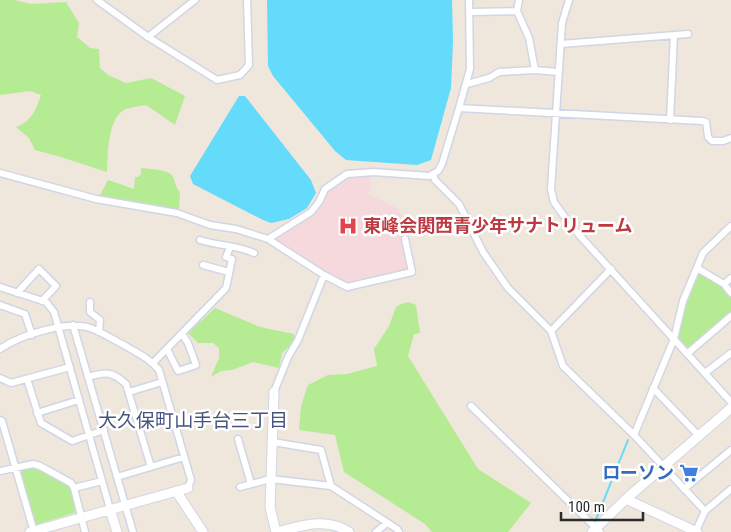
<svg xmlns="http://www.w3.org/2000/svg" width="731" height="532" viewBox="0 0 731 532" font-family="'Roboto Condensed','Noto Sans JP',sans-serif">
  <rect width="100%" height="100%" fill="#efe6dc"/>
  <path fill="#f6d9dc" d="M370 174 371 187 368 194 397 208 402 216 406 237 401 238 409 268 407 270 347 285 307 264 273 242 277 236 315 211 326 190 347 175Z"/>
  <path fill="#b5eb93" d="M0 0H14L31 4 66 2 79 23 77 37 90 48 99 49 100 68 108 75 126 83 151 78 185 96 175 125 146 105C140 106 132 107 126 109 107 117 108 155 107 172L61 157 35 150 29 138 16 127C31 122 36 110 41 95L30 91 0 95Z
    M141 168C149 169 169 169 173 177 176 183 175 187 180 192L179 210 99 197 108 180 134 189 135 177H138L141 174Z
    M701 273 723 288 731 298V314L688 349 678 338 677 333 697 274Z
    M408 302 416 305 420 333 414 334 408 356 478 469 531 503 508 532H432L425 524 344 472 335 435 299 430 301 406 308 385 328 375 347 374 377 366 374 349 389 326 396 307 401 304Z
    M215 308 260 327 294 334V342L282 353 279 368 253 362 232 370 221 371 211 377 219 358V348L213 343H198L188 333Z
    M28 467H36L70 486 77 512 35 525 19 469Z"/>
  <path fill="#65dbfb" d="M267 0H452L453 41 451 88 431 160 417 165 346 160 335 151 273 76 268 66Z
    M239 96H245L311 180 316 193 307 208 289 219 271 223 263 220 193 184 190 176Z"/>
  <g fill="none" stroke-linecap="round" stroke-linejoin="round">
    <path stroke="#65dbfb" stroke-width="2" d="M595 522 628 440"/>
    <g stroke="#d1d6e6" stroke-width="9">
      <path id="street" d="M97 0 148 37 217 80 240 75 249 65 247 0
        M519 0 517 11 529 38 535 70 558 72
        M569 0 562 23 551 189 554 202 571 226 731 402
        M470 12 517 11
        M148 37 195 0
        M561 44 688 34
        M467 84 489 78 499 72 535 70
        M459 108 470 69 469 0
        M670 120 674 35
        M0 173 96 199 177 213 210 225 236 229 268 239 324 275 347 287 412 272 405 239
        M433 174 435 180 459 204 483 252 508 288 551 331
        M268 239 311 212 319 202 325 189 347 174 374 172 429 176 438 171 442 164 459 108 702 121 706 122 708 137 712 141H723L731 138
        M200 240C219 246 237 245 254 253
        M203 265 229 272
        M697 268 724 284 731 293
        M611 269 551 331 563 366 634 435 705 511
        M724 284 731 278
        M0 287 46 302 54 312 110 509
        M17 293 39 269 56 286 42 301
        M90 302V312L100 320 99 332
        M0 305 25 314 32 335
        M73 325 133 532
        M0 349C20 335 70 319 93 329 103 333 114 340 124 345 137 353 149 358 159 370L191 480 188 488
        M167 349 178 371 196 365 188 343 182 334
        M688 353 731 316
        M153 363 226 288 232 259 226 257 230 247
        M705 373 731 353
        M88 377C106 372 112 371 126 384L151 467
        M0 378 11 383 70 367
        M27 379 41 423 72 441 104 430
        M653 388 699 436
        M129 392 162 382
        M274 392 288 357 298 340 324 275
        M471 406 600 532
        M37 413 79 400
        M0 420 2 421 34 532
        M634 435 674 339 683 301 703 253 731 226
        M238 439 251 484
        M273 442 321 450 331 486 397 529 399 532
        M0 471 33 464 40 466 71 483 74 488
        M117 477 184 457
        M240 487 271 479 331 486
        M684 489 731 450
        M696 531 705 511 731 489
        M85 532 74 488 102 481
        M376 532 387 523"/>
    </g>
    <g stroke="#d1d6e6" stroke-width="11">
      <path id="secondary" d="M274 392 270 507 276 532
        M176 491 203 532
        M626 499 697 532
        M110 509 117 532
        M30 532 188 488
        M277 532C301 526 326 517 349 532
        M592 532 626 499 731 408"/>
    </g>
    <use href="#street" stroke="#fff" stroke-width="6"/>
    <use href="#secondary" stroke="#fff" stroke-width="9"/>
  </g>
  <defs>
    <g id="hospital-bare" transform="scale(1.5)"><path d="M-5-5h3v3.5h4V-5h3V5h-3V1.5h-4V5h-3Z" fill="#e0444e" stroke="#fff" stroke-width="2.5" paint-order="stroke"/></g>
    <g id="supermarket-bare" transform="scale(1.5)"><path d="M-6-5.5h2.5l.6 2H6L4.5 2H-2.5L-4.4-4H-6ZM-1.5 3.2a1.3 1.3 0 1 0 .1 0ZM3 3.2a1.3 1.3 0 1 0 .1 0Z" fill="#3f7fe0" stroke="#fff" stroke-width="2.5" paint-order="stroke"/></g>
  </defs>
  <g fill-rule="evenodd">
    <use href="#hospital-bare" x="348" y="226"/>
    <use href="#supermarket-bare" x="689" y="473"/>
  </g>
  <g text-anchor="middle" stroke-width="5" stroke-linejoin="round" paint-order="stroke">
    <g font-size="18" font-weight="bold" fill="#be3a42" stroke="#fff" text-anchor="start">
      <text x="363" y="232">東峰会関西青少年サナトリューム</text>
    </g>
    <g font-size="18" font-weight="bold" fill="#366cbe" stroke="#fff" text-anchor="end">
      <text x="674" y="479">ローソン</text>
    </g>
    <g font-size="19" fill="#475481" stroke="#fff">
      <text x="193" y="427">大久保町山手台三丁目</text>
    </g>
  </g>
  <path d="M561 512v8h82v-8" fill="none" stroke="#2b2b2b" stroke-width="2.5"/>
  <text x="568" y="512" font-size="15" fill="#2b2b2b" stroke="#ffffff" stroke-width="4" paint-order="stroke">100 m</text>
</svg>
